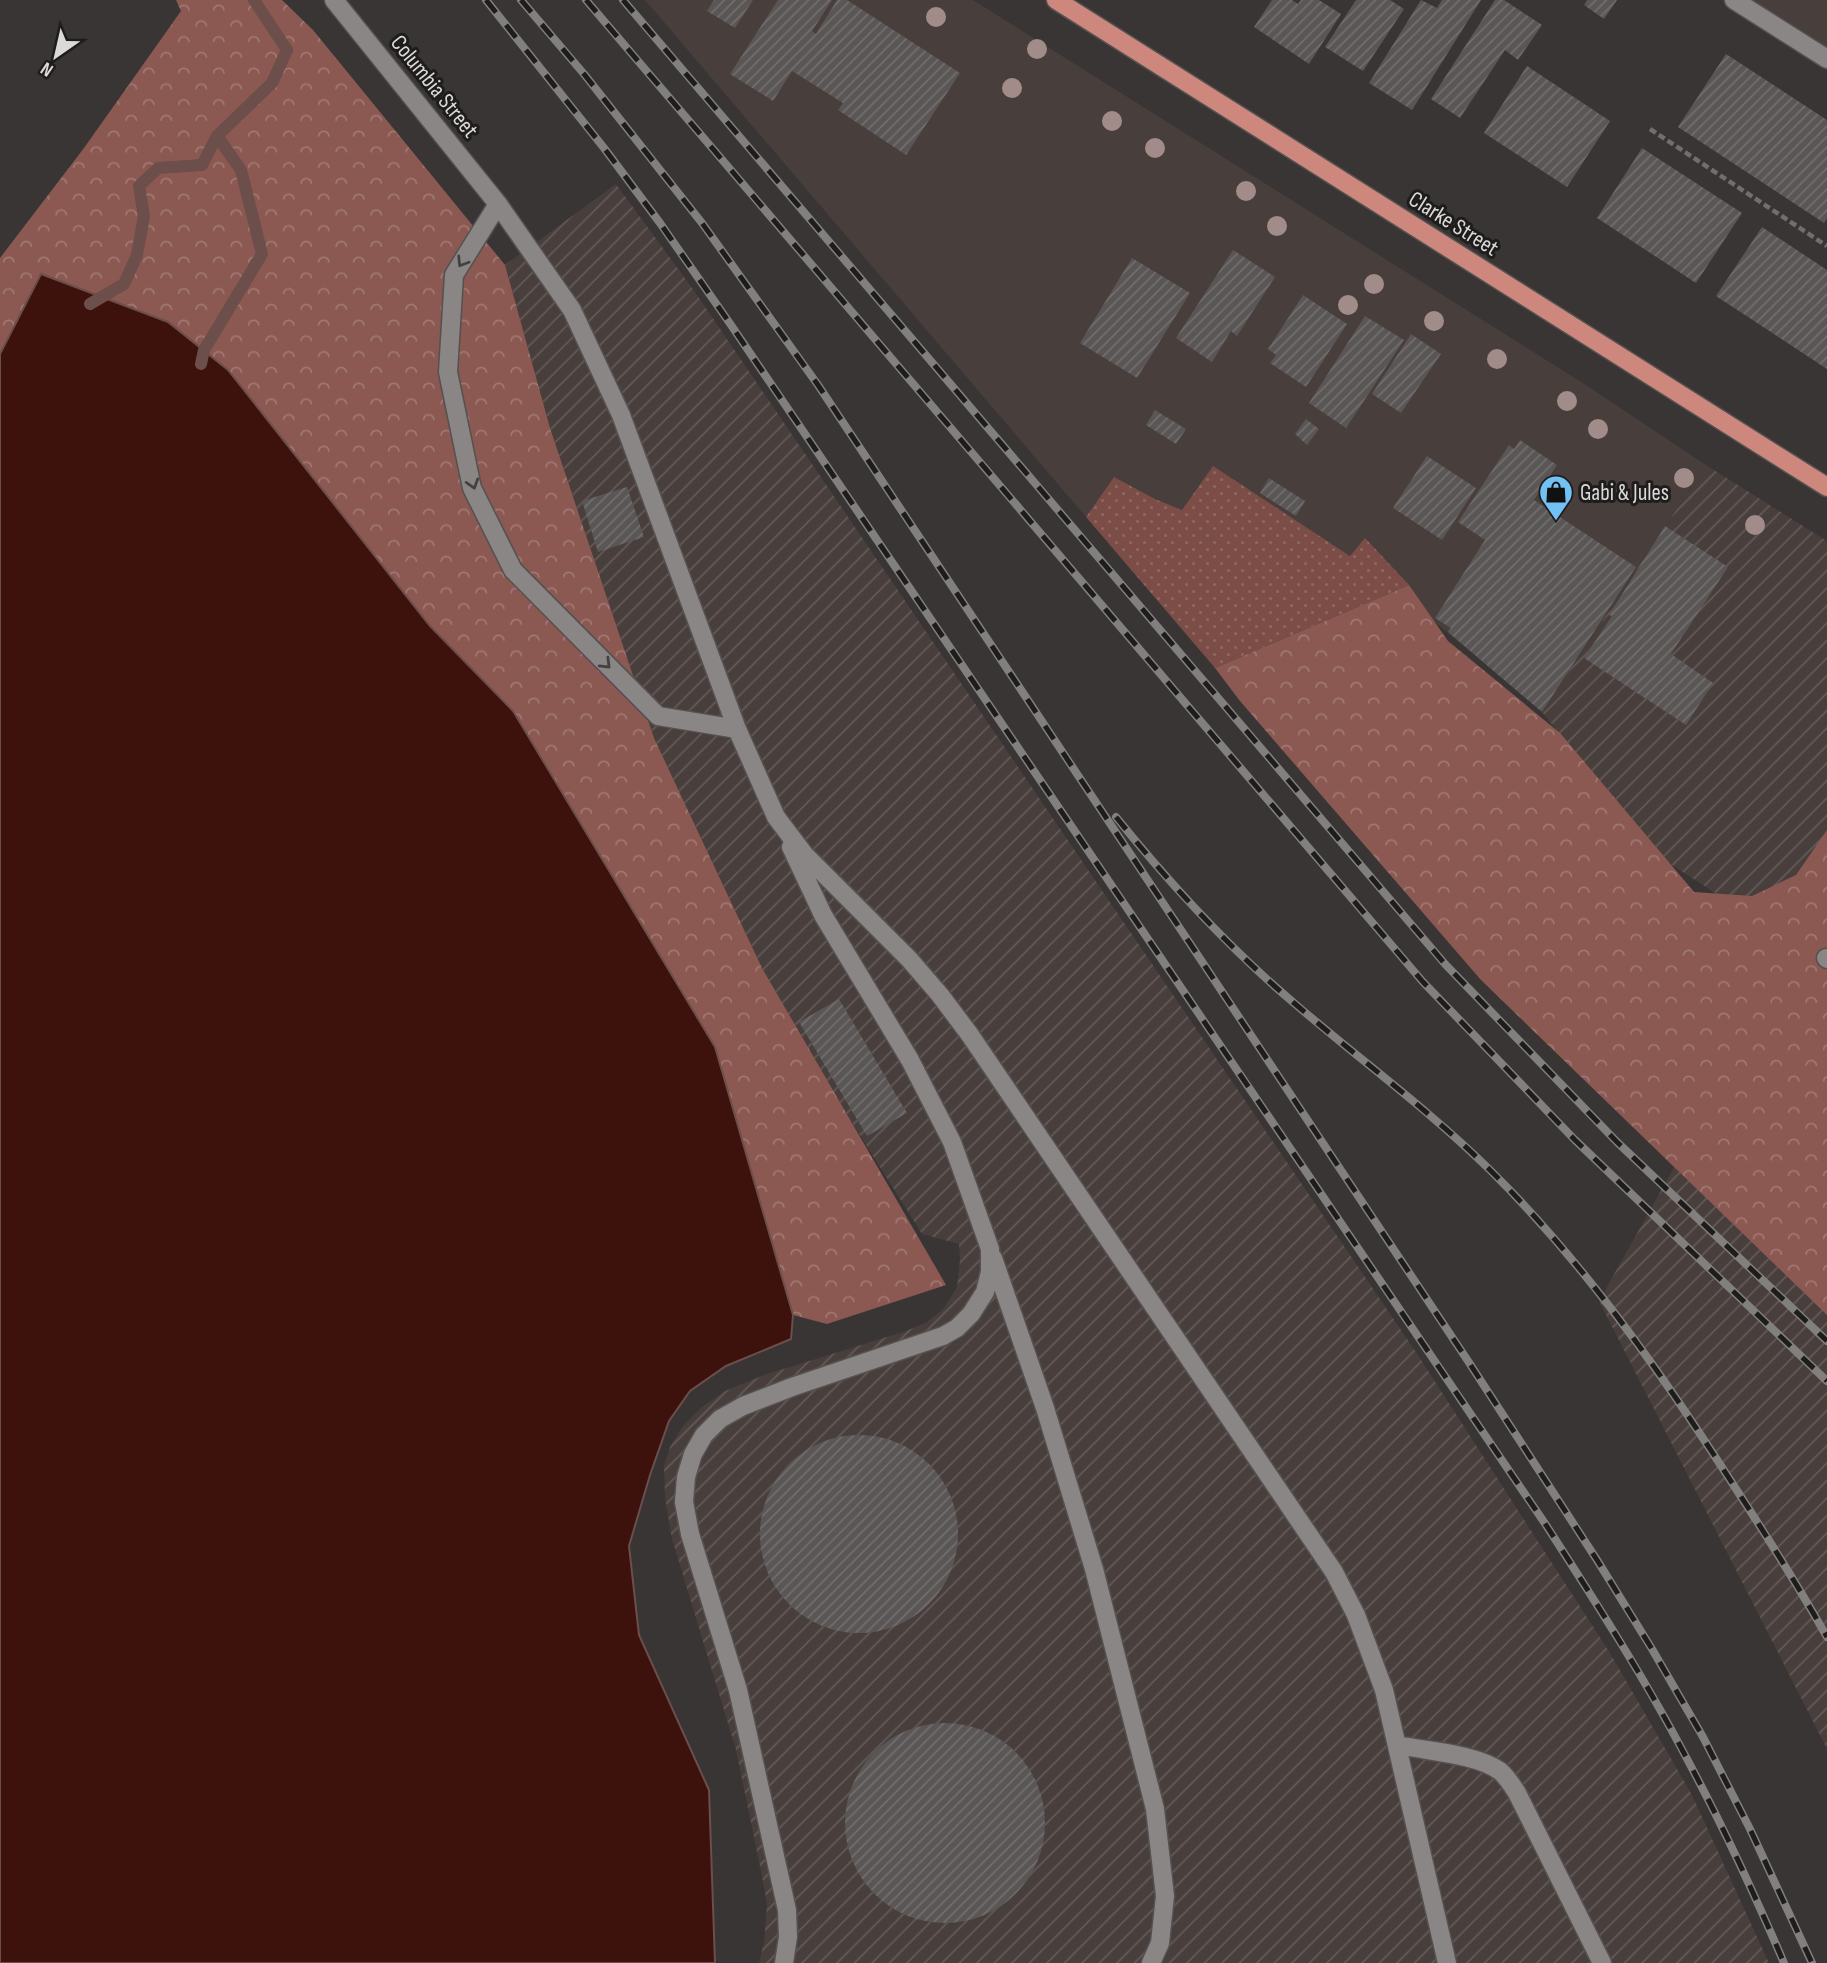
<svg xmlns="http://www.w3.org/2000/svg" width="1827" height="1963" viewBox="0 0 1827 1963" font-family="'Sofia Sans Condensed',sans-serif">
  <defs>
    <pattern id="industrial-furrows" width="10" height="10" patternUnits="userSpaceOnUse" patternTransform="scale(1.75)"><rect width="10" height="10" fill="#483e3c"/><path d="M-1 1l2-2M0 10L10 0M9 11l2-2" fill="none" stroke="#625958"/></pattern>
    <pattern id="grass-dots" width="8" height="8" patternUnits="userSpaceOnUse" patternTransform="scale(1.75)"><rect width="8" height="8" fill="#7b4d46"/><path d="M2 2h.1M6 6h.1" fill="none" stroke="#8d6660" stroke-width="1.8" stroke-linecap="round"/></pattern>
    <pattern id="forest-crowns" width="20" height="18" patternUnits="userSpaceOnUse" patternTransform="scale(1.75)"><rect width="20" height="18" fill="#8b5951"/><path d="M2 6a3 3 0 1 1 6 0M12 15a3 3 0 1 1 6 0" fill="none" stroke="#a07872"/></pattern>
    <pattern id="building-hatch" width="6" height="6" patternUnits="userSpaceOnUse" patternTransform="scale(1.75)"><rect width="6" height="6" fill="#5a5656"/><path d="M-1 1l2-2M0 6l6-6M5 7l2-2" fill="none" stroke="#716e6e"/></pattern>
  </defs>
  <rect width="100%" height="100%" fill="#383534"/>
  <path fill="#483e3c" d="M645 0H973L1586 385 1706 465 1542 712 1447 632 1350 556 1213 467 1182 510 1155 499 1114 478 1086 517Z
    M1743 0H1827V55Z"/>
  <path fill="url(#industrial-furrows)" d="M616 184 695 292 1414 1349 1610 1653 1692 1795 1769 1963H759L764 1942 767 1905 762 1876 736 1750 672 1539 665 1498 664 1466 670 1447 683 1426 702 1407 725 1391 764 1375 906 1331 927 1322 943 1309 957 1287 960 1260 959 1244 922 1234 839 1102 762 968 654 738 550 428 505 265Z
    M1706 465 1827 541V1749L1599 1301 1766 1004 1768 927 1658 856 1542 712Z"/>
  <path fill="url(#grass-dots)" d="M1213 466 1350 556 1365 538 1409 585 1215 668 1086 517 1114 477 1155 499 1182 510Z"/>
  <path fill="url(#forest-crowns)" d="M176 0H282L313 30 505 265 550 428 654 738 762 968 946 1285 827 1324 793 1315 715 1047 513 711 430 626 0 354V258L84 148 181 11Z
    M1409 585 1448 641 1560 733 1694 892 1752 896 1796 875 1827 830V1315L1481 980 1240 701 1215 668Z"/>
  <path fill="#3d120d" stroke="#6c4e4a" stroke-width="2" d="M41 274 168 322 228 370 430 626 513 711 715 1047 793 1315 791 1339 726 1366 690 1391 669 1421 650 1475 629 1546 639 1635 709 1790 715 1963H0V354Z"/>
  <g fill="none" stroke-linecap="round" stroke-linejoin="round">
    <path stroke="#6c4e4a" stroke-width="12" d="M90 304 124 284 137 255 144 216 139 186 158 168 202 165 217 136
      M201 364 204 350 262 254 241 170 217 136 272 83 287 50 254 0"/>
  </g>
  <path fill="url(#building-hatch)" d="M714 0H753L735 28 707 11Z
    M778 0H832L812 31 816 34 837 0H847L960 73 906 155 838 110 843 103 792 71 773 101 730 74Z
    M1272 0H1292L1298 4 1301 0H1319L1341 14 1309 64 1254 27Z
    M1356 0H1390L1404 9 1363 71 1325 47Z
    M1421 0 1437 8 1442 0H1481L1412 110 1369 83Z
    M1495 0H1504L1542 25 1518 60 1505 50 1460 118 1431 99Z
    M1587 0H1617L1604 19 1584 5Z
    M1726 54 1827 120V218L1824 223 1678 127Z
    M1527 66 1610 121 1567 187 1484 133Z
    M1642 148 1742 213 1696 283 1597 218Z
    M1762 227 1827 270V369L1716 296Z
    M1233 250 1275 277 1237 336 1231 331 1212 362 1176 338Z
    M1132 258 1190 293 1137 378 1080 343Z
    M1303 295 1347 324 1306 387 1270 363 1276 355 1268 349Z
    M1365 316 1404 340 1346 428 1309 403Z
    M1411 334 1441 354 1401 413 1372 394Z
    M1155 410 1186 429 1176 444 1146 425Z
    M1306 419 1319 429 1307 445 1295 434Z
    M1520 440 1557 465 1534 500 1636 567 1542 712 1448 632 1451 628 1435 618 1485 540 1458 522 1509 445 1514 449Z
    M1427 456 1476 488 1442 540 1393 508Z
    M1269 478 1305 501 1296 516 1260 493Z
    M627 487 644 537 598 552 582 501Z
    M1665 526 1728 567 1671 654 1713 683 1686 725 1584 658 1612 616 1609 615Z
    M839 999 907 1113 867 1136 799 1022Z
    M760 1534a99 99 0 1 1 198 0a99 99 0 1 1-198 0Z
    M845 1823a100 100 0 1 1 200 0a100 100 0 1 1-200 0Z"/>
  <g fill="none" stroke-linecap="round" stroke-linejoin="round">
    <g stroke="#545151" stroke-width="21">
      <path id="minor" d="M334 0 498 204 572 310 621 415 737 729 776 817 804 854 909 959 940 995 970 1035 1334 1572 1356 1615 1384 1690 1447 1963
        M1734 0 1827 59
        M498 204 454 275 448 372 472 488 513 570 658 716 737 729
        M1826 958 1827 959
        M993 1258 1045 1408 1094 1569 1155 1809 1165 1896 1160 1943 1151 1963
        M1398 1746 1409 1747C1436 1752 1477 1755 1500 1771 1507 1777 1512 1785 1517 1793L1602 1963
        M784 1963 788 1937 787 1910 738 1690 690 1534 684 1502 686 1477 693 1454 704 1435 720 1419 743 1406 792 1387 943 1336 957 1328 971 1314 985 1292 990 1272V1249L952 1142 910 1060 823 915 791 847"/>
    </g>
    <g stroke="#545151" stroke-width="21">
      <path id="major" d="M1056 0 1827 487"/>
    </g>
    <path stroke="#716e6e" stroke-width="4.5" stroke-dasharray="7 3.5" stroke-linecap="butt" d="M1650 129 1827 246"/>
    <use href="#minor" stroke="#8a8685" stroke-width="18"/>
    <use href="#major" stroke="#cd877d" stroke-width="18"/>
    <g stroke="#827f7f" stroke-width="8">
      <path id="rail" d="M486 0 604 148 660 223 731 325 1546 1525C1595 1601 1644 1677 1686 1757 1722 1824 1754 1893 1784 1963
        M521 0 584 74 702 223 818 385 1468 1361 1597 1560 1652 1649 1703 1737 1750 1829 1812 1963
        M586 0 1423 982 1575 1140 1827 1381
        M623 0 1445 964 1617 1142 1827 1341
        M1116 817C1170 884 1228 947 1294 1003 1359 1059 1429 1110 1490 1170 1576 1255 1648 1354 1714 1455 1753 1515 1792 1575 1827 1637"/>
    </g>
    <use href="#rail" stroke="#1e1d1c" stroke-width="5" stroke-dasharray="16" stroke-linecap="butt"/>
  </g>
  <g fill="#a18c89">
    <circle cx="936" cy="17" r="10"/>
    <circle cx="1037" cy="49" r="10"/>
    <circle cx="1012" cy="88" r="10"/>
    <circle cx="1112" cy="121" r="10"/>
    <circle cx="1155" cy="148" r="10"/>
    <circle cx="1246" cy="191" r="10"/>
    <circle cx="1277" cy="226" r="10"/>
    <circle cx="1374" cy="284" r="10"/>
    <circle cx="1348" cy="305" r="10"/>
    <circle cx="1434" cy="321" r="10"/>
    <circle cx="1497" cy="359" r="10"/>
    <circle cx="1567" cy="401" r="10"/>
    <circle cx="1598" cy="429" r="10"/>
    <circle cx="1684" cy="478" r="10"/>
    <circle cx="1755" cy="525" r="10"/>
  </g>
  <defs><path id="oneway-chevron" d="M-2-3.5L2.5 0L-2 3.5" fill="none" stroke-width="1.6" stroke-linecap="round" stroke-linejoin="round" transform="scale(1.75)"/></defs>
  <g stroke="#444241">
    <use href="#oneway-chevron" transform="translate(462 262) rotate(122)"/>
    <use href="#oneway-chevron" transform="translate(473 484) rotate(73)"/>
    <use href="#oneway-chevron" transform="translate(606 664) rotate(45)"/>
  </g>
  <defs>
    <g id="shop-pin" transform="scale(1.75)"><path d="M0 17L-7.5 6A9.5 9.5 0 1 1 7.5 6Z" fill="#72c1f5" stroke="#1e1d1c"/><path d="M-5-2.5h2.3a2.7 3.5 0 0 1 5.4 0H5L5.5 6h-11ZM-1.5-2.5h3a1.5 2.3 0 0 0-3 0Z" fill="#111"/></g>
  </defs>
  <g fill-rule="evenodd">
    <use href="#shop-pin" x="1556" y="492"/>
  </g>
  <g text-anchor="middle" stroke-width="6" stroke-linejoin="round" paint-order="stroke">
    <g font-size="23" fill="#dbd9d9" stroke="#1e1d1c">
      <text transform="translate(435 86) rotate(51)" y="8">Columbia Street</text>
      <text transform="translate(1454 223) rotate(32)" y="8">Clarke Street</text>
    </g>
    <g font-size="23" fill="#dbd9d9" stroke="#1e1d1c" text-anchor="start">
      <text x="1580" y="500">Gabi &amp; Jules</text>
    </g>
  </g>
  <g transform="translate(56 56) rotate(214)" stroke="#1e1d1c" stroke-width="5" paint-order="stroke">
  <path d="M0-5L12 26L0 18L-12 26Z" fill="#dbd9d9"/>
  <text y="-10" font-size="19" font-weight="bold" text-anchor="middle" fill="#dbd9d9">N</text>
  </g>
</svg>
